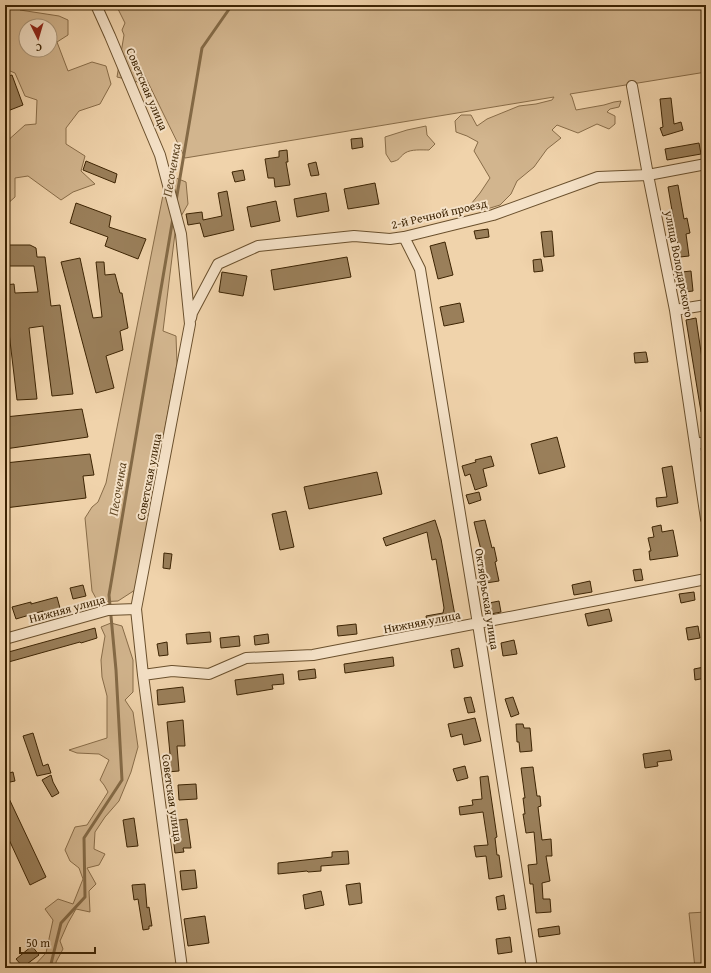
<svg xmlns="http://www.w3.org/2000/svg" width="711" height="973" viewBox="0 0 711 973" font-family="'Gentium Book Plus',serif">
  <rect width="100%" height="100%" fill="#f0d3ab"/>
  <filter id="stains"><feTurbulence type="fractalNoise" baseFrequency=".005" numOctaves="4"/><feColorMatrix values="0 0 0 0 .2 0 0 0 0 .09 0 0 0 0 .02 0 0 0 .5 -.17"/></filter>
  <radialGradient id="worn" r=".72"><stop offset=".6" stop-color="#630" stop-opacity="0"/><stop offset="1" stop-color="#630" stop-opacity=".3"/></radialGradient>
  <path fill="#d2b58e" stroke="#886c48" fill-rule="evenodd" d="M5 5H26L20 10 59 16 68 20V35L57 42 68 71 92 62 106 66 111 84 100 104 79 111 66 128V144L85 156 81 171 95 184 73 192 61 200 28 176 15 178V197L5 206V143L25 125 36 124 37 100 25 96 15 73 5 69ZM26 26H50V50H26Z
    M116 5H706V72L570 94 572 97 576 110 604 105 614 102 621 101 619 107 610 109 607 112 615 116V124L609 129 597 124 578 133 557 125 552 130 561 138 547 149 534 167 517 181 511 194 500 205 487 209 474 210 471 204 480 193 490 178 474 151 478 142 467 136 456 132 455 121 461 115H471L477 126 487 119 519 106 536 104 552 100 554 97 185 158 141 68 138 82 117 77 124 35 122 30 125 23Z
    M426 126 427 135 435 144 429 150C422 150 411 149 405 153 398 158 401 160 391 162L386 154 385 137 407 130Z
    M176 178 186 182 188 204 176 225 163 331 176 336 177 364 135 590 118 601 98 602 92 591 85 518 92 507 98 502 106 483 165 185Z
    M111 623 122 626 133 660V692L125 700 133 712 138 747 131 772 119 801 105 817 95 832 94 849 105 854 99 865 87 868 96 884 89 891 90 912 76 909 68 923 60 941 63 949 56 962V968H32L46 953 53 920 45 909 58 899 73 904 83 879 79 868 70 861 65 850 75 827 87 825 108 792 104 785 100 780 109 760 99 754 77 753 69 750 107 738V696L102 677 101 660 105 636 101 627Z
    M706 912V968H695L689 913Z"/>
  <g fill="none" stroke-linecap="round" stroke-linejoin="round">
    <path stroke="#846a46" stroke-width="3" d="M176 201 202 48 232 5
      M50 968 61 923 85 897 84 838 122 780 116 670 109 595 173 218"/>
  </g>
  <path fill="#9a7f5a" stroke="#3d2403" d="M12 75 23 105 5 112V77Z
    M671 98 674 124 681 122 683 130 663 136 660 128 663 127 660 99Z
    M362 138 363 147 352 149 351 139Z
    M699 143 701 154 667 160 665 149Z
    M287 150 288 162H286L290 185 275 187 274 178H268L265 159 279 157V151Z
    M86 161 117 174 115 183 83 170Z
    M316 162 319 175 311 176 308 164Z
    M243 170 245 180 235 182 232 172Z
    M375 183 379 204 348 209 344 189Z
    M678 185 684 219 687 218 690 233 686 234 689 256 680 257 668 187Z
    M227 191 234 230 204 237 200 223 188 225 186 214 202 212 203 220 222 216 218 193Z
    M326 193 329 211 297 217 294 199Z
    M276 201 280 221 251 227 247 207Z
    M76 203 111 216 109 227 146 239 138 259 105 246 108 237 70 223Z
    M488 229 489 237 476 239 474 231Z
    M552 231 554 256 544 257 541 232Z
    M445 242 453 275 438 279 430 246Z
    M5 245H30L36 248 37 257H45L51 306 60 305 73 394 52 396 43 326 29 328 37 399 17 400 5 299V285L14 284 15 293 38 292 34 266H5Z
    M347 257 351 277 274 290 271 270Z
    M80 258 93 318 102 317 96 262H104L105 275 115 274 120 293H122L128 328 120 331 123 350 106 356 114 388 96 393 61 262Z
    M541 259 543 271 534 272 533 260Z
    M691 271 693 291 685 292 682 272Z
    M222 272 247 276 243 296 219 292Z
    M460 303 464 322 444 326 440 307Z
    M696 318 706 386V412H701L686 320Z
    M646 352 648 362 635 363 634 353Z
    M82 409 88 437 5 449V439L8 438 5 417Z
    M557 437 565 467 539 474 531 444Z
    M90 454 94 475 83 476 86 498 5 508V463Z
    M491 456 494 466 483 469 487 486 475 490 470 474 465 476 462 466 476 462 475 460Z
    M672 466 678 503 657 507 656 498 667 497 662 468Z
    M377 472 382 494 309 509 304 487Z
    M479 492 481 500 469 504 466 495Z
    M286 511 294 547 280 550 272 514Z
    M435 520 441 539 456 621 428 626 426 616 443 613 444 608 436 559 432 560 427 532 386 546 383 538Z
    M485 520 492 548 494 547 497 561 495 562 499 581 486 583 479 551 481 550 474 522Z
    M661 525 662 532 673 530 678 556 650 560 649 551H651L648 538 654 537 652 527Z
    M164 553 172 554 170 569 163 568Z
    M641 569 643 580 635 581 633 570Z
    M590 581 592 592 574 595 572 585Z
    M83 585 86 596 73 599 70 588Z
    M694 592 695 600 681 603 679 594Z
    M57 597 60 608 43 613V611L16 619 12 607 31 602V604Z
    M499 601 501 612 491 614 489 603Z
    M609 609 612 621 588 626 585 614Z
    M356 624 357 634 338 636 337 626Z
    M698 626 700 638 688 640 686 628Z
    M95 628 97 638 81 643 80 642 5 663V653Z
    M210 632 211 642 187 644 186 634Z
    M268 634 269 643 255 645 254 636Z
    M239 636 240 646 221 648 220 638Z
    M514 640 517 654 503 656 501 643Z
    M167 642 168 655 159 656 157 644Z
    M459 648 463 666 454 668 451 650Z
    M393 657 394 666 345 673 344 664Z
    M704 667 706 678 695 680 694 669Z
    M315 669 316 678 299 680 298 671Z
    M283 674 284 684 272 685 273 689 237 695 235 680Z
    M183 687 185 702 158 705 157 690Z
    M471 697 475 712 468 713 464 698Z
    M513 697 519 714 511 717 505 699Z
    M475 718 481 741 464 745 462 734 451 737 448 724Z
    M183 720 185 746H177L179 771 167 772 165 754H170L167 722Z
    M516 724H523L524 728H530L532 751 520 752 519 742H517Z
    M33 733 43 766 48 764 51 773 37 776 23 736Z
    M670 750 672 760 657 762 658 766 645 768 643 754Z
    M465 766 468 778 457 781 453 769Z
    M533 767 537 796H540L541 806 538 807 542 840 551 839 552 856H546L550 881 542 883 543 899H550L551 912 536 913 533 884H530L528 865 537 864 534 832 526 833 523 814H525L523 798H525L521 768Z
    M13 772 15 781 5 783V774Z
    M51 775 53 782 59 793 52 797 42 780Z
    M488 776 497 837 495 838 497 855H499L502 877 489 879 486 856 476 857 474 846 488 845 483 812 460 815 459 807 473 805 472 800 482 799 480 777Z
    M196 784 197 799 179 800 178 785Z
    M5 790 46 877 30 885 5 831Z
    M134 818 138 846 127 847 123 820Z
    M187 819 191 848H183L184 852 175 853 171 821Z
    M348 851 349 864 321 866V871L308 872 307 871 278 874V863L332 857V852Z
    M195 870 197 888 182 890 180 871Z
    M360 883 362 903 349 905 346 885Z
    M145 884 147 908 149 907 152 926H149V929L143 930 138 899 134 900 132 885Z
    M321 891 324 905 305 909 303 895Z
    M504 895 506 909 498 910 496 897Z
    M205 916 209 943 188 946 184 919Z
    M559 926 560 934 539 937 538 929Z
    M510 937 512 952 498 954 496 939Z
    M32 946 39 955 23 967 16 959Z"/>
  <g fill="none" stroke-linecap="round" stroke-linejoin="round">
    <g stroke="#6a502d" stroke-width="12">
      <path id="minor" d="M96 5 110 36 160 155 181 234 190 324 136 609 143 675 182 968
        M632 86 648 175 675 310 706 519
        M404 237 420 269 478 624 532 968
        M675 310 706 305
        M191 318 192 313 218 264 258 246 354 236 390 239 404 237 493 215 598 177 648 175 706 164
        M696 444 706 442
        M5 639 108 610 136 609
        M143 675 172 671 209 674 246 658 313 655 706 579"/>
    </g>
    <use href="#minor" stroke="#f5e2c8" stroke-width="10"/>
  </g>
  <g text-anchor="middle" stroke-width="4" stroke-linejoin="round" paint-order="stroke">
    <g font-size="12" fill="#3d2403" stroke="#f5e2c8">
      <text transform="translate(147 89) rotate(67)" y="4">Советская улица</text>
      <text transform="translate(439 214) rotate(-13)" y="4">2-й Речной проезд</text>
      <text transform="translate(679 264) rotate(79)" y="4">улица Володарского</text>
      <text transform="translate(149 477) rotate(-79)" y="4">Советская улица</text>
      <text transform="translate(487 599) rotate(81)" y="4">Октябрьская улица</text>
      <text transform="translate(67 609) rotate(-15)" y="4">Нижняя улица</text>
      <text transform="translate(422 622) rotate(-11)" y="4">Нижняя улица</text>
      <text transform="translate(172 798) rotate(82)" y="4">Советская улица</text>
    </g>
    <g font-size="13" font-style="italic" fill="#604724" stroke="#f5e2c8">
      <text transform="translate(171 170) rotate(-80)" y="5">Песоченка</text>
      <text transform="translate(117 489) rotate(-80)" y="5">Песоченка</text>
    </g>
  </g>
  <rect width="711" height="973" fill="none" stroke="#f0d3ab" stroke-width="20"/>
  <rect x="6" y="6" width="699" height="961" fill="none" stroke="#3d2403" stroke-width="2"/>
  <rect x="10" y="10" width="691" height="953" fill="none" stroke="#3d2403"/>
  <g transform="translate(38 38) rotate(175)"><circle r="19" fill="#f5e2c8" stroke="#ab9679"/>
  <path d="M0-3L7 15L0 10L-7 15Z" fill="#8f2418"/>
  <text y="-6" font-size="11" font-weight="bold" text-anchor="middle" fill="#3d2403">С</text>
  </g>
  <path d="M20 947v6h75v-6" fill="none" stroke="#3d2403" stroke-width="2"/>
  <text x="26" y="947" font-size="12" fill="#3d2403" stroke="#f5e2c8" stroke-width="3" paint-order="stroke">50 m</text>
  <rect width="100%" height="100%" filter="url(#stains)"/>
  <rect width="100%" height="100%" fill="url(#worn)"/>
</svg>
